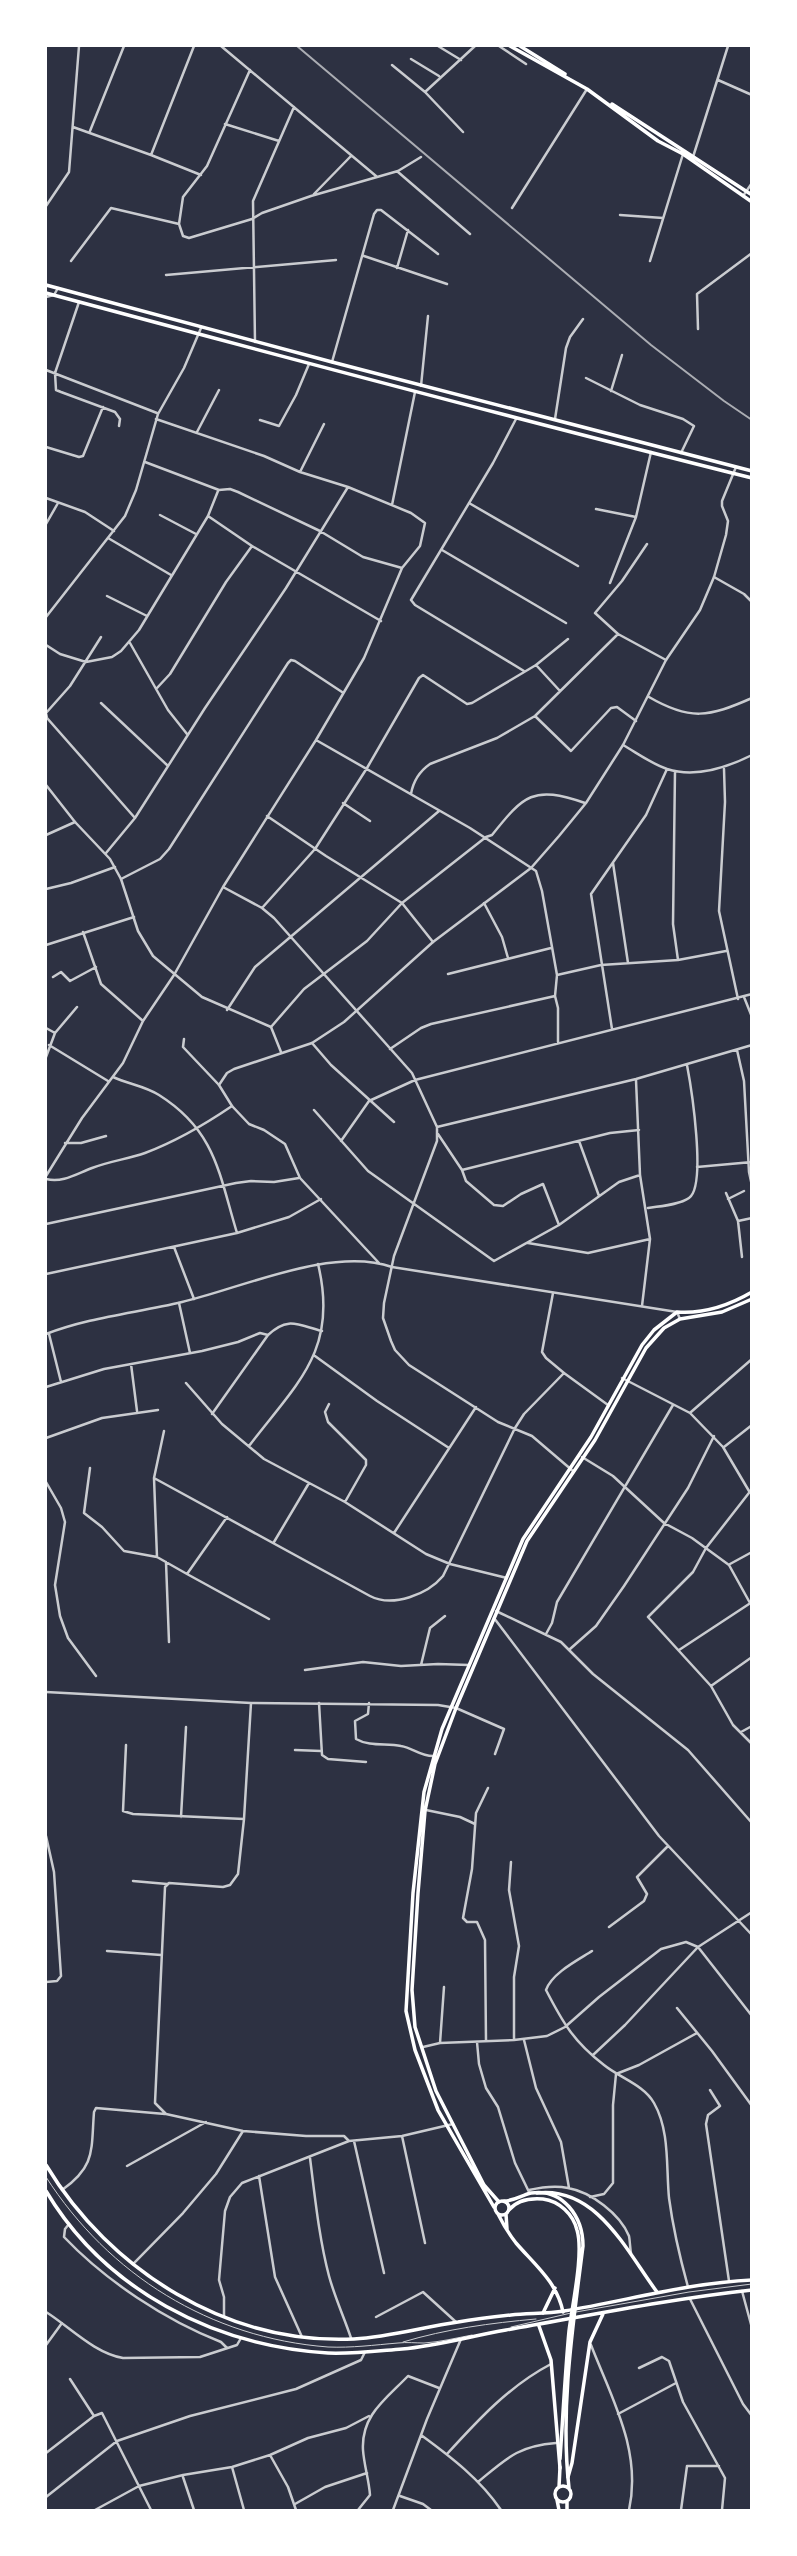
<svg xmlns="http://www.w3.org/2000/svg" width="797" height="2556" viewBox="0 0 797 2556" font-family="Jost,sans-serif">
  <rect width="100%" height="100%" fill="#2d3142"/>
  <g fill="none" stroke-linecap="round" stroke-linejoin="round">
    <path stroke="#caccd0" stroke-width="1" d="M46 2177C109 2275 210 2338 328 2347 352 2348 374 2345 398 2343 407 2342 416 2343 424 2343 440 2342 456 2338 472 2335
      M576 2312 689 2292 752 2284
      M511 2327 571 2313
      M403 2342C446 2329 491 2323 536 2319"/>
    <path stroke="#caccd0" stroke-width="2.5" d="M194 46 151 155 201 175
      M221 46 376 176
      M438 46 461 60
      M499 46 526 64
      M411 59 439 76
      M392 65 425 92 463 132
      M250 70 207 166 183 197 179 224 183 236 189 238 252 219 262 213 311 196 398 171 421 157
      M718 80 752 95
      M425 92 475 46
      M225 124 279 141
      M73 127 151 155
      M90 131 124 46
      M693 157 728 46
      M398 172 470 234
      M314 194 351 156
      M743 196 752 183
      M46 206 69 172 79 46
      M512 208 587 89
      M620 215 663 218
      M364 256 447 284
      M71 261 111 208 179 224
      M650 261 683 154
      M397 268 408 230
      M166 275 336 260
      M46 297 54 295 58 288
      M79 302 55 373 56 390 61 392 115 412 120 419 119 426
      M698 329 697 294 752 253
      M255 342 253 201 294 107
      M332 362 374 214 377 210H381L438 254
      M46 370 157 413
      M586 378 640 405 683 419 694 426 681 453
      M421 386 428 316
      M611 391 622 355
      M516 419 493 463 411 600 415 605 524 671
      M555 419 566 348 570 337 583 319
      M260 420 279 426 296 395 309 364
      M197 432 219 390
      M46 447 79 457 83 456 103 407
      M145 462 219 490 230 489 238 492 320 531 363 557 402 568
      M300 472 324 424
      M46 498 85 512 114 531
      M469 503 578 566
      M392 505 415 392
      M596 509 636 517
      M160 515 196 534
      M208 516 252 546 381 621
      M46 524 58 503
      M108 538 171 575
      M647 544 622 581 595 613 618 634 666 660
      M442 550 566 623
      M714 577 744 594 752 602
      M610 583 636 517 651 452
      M107 596 147 616
      M46 617 125 516 136 490 158 414 184 368 201 328
      M101 637 70 686 46 713 47 718 135 818
      M130 643 168 710 187 734
      M46 645 60 654 86 662 112 657 121 651 139 630 208 516 218 491
      M536 665 560 691
      M157 688 170 674 226 582 252 546
      M649 697C690 721 709 717 752 698
      M101 703 167 765
      M535 716 571 751 611 708 617 707 636 721
      M316 740 470 828 536 871 542 891 557 975 555 996 558 1008V1042
      M623 745C637 753 652 764 667 769 695 778 726 768 752 755
      M724 769 725 802 719 911 738 999
      M675 771 673 924 678 960
      M411 794C413 782 420 771 430 764L497 738 535 716 618 634
      M343 803 370 821
      M267 816 326 856 402 903 433 942
      M46 835 75 822
      M106 853 135 818 205 708 286 588 348 487
      M613 863 628 963
      M121 879 160 859 169 849 288 663 291 660 295 661 342 692
      M223 887 262 908 274 918 412 1073 437 1127V1141L394 1256 384 1303 383 1318 391 1341 395 1350 409 1365 498 1422 532 1436 573 1471
      M46 889 71 883 115 867
      M484 903 502 937 508 958
      M262 908 315 849 367 768 419 678 423 675 467 704 472 703 536 665 568 639
      M83 932 101 984 143 1021
      M46 945 134 917
      M448 974 551 948
      M557 975 601 965 678 960 726 951
      M53 977 61 972 70 981 96 967
      M744 997 752 1017
      M227 1010 255 967 439 811
      M271 1027 304 989 367 941 402 903 486 837 492 835C524 795 533 785 585 803
      M46 1028 55 1033
      M612 1029 591 894 646 815 667 769
      M184 1039 183 1047 219 1085
      M312 1043 331 1065 394 1122
      M49 1045 108 1081
      M390 1049 421 1028 431 1024 555 996
      M737 1050 744 1081 749 1172 752 1186
      M46 1057 55 1033 77 1007
      M113 1077C128 1084 145 1086 159 1095 216 1131 219 1174 237 1233
      M636 1080 640 1175 650 1239 642 1306
      M314 1110 368 1171 494 1261 559 1225 619 1182 640 1175
      M437 1127 636 1079 752 1045
      M438 1134 462 1170 466 1181 494 1205 503 1206 521 1194 543 1184 559 1225
      M341 1141 369 1101 415 1080 752 994
      M579 1141 599 1196
      M65 1143H81L106 1136
      M697 1167 752 1162
      M462 1170 610 1133 639 1130
      M46 1176 82 1118 123 1063 143 1021 174 975 223 887 316 740 364 658 402 568 420 546 425 523 411 513 348 487 300 472 264 456 156 419
      M46 1179C63 1183 76 1174 92 1168 110 1161 128 1159 145 1153 177 1141 204 1125 232 1106
      M726 1193 738 1221 742 1257
      M728 1199 744 1191
      M648 1208C660 1206 679 1205 689 1198 707 1186 691 1086 687 1065
      M738 1221 752 1218
      M46 1224 236 1183 251 1181 274 1182 299 1178
      M528 1243 588 1253 650 1239
      M174 1247 194 1299
      M46 1274 237 1233 289 1217 321 1199
      M553 1293 542 1352 546 1358 564 1373
      M179 1303 190 1353
      M49 1334 61 1382
      M315 1356 377 1401 449 1448
      M131 1364 137 1411
      M622 1378 690 1413 723 1447 749 1491
      M186 1383 222 1424 264 1459 345 1502 426 1554 450 1564 507 1578
      M46 1387 104 1369 202 1351 238 1342 260 1333 268 1335
      M329 1404 325 1412 328 1422 366 1460V1465L345 1502
      M691 1412 752 1359
      M212 1414 268 1335C288 1316 298 1325 322 1331
      M164 1431 154 1478 157 1557 187 1574 227 1517
      M46 1438 102 1418 158 1410
      M249 1446C297 1383 339 1350 318 1264
      M724 1447 752 1425
      M582 1457 613 1476 664 1523 692 1538 729 1565 750 1603
      M90 1468 84 1513 102 1527 124 1551 157 1557
      M154 1478 370 1596C393 1608 428 1594 443 1576L515 1428 524 1414 564 1373 608 1405
      M46 1482 61 1508 65 1522 55 1585 60 1616 68 1638 96 1676
      M752 1489 706 1548 693 1572 648 1617 711 1686 733 1725 752 1744
      M394 1533 476 1407
      M274 1542 309 1483
      M166 1562 169 1642
      M730 1564 752 1552
      M187 1574 269 1619
      M496 1611 561 1642 593 1674 688 1750 752 1823
      M494 1618 659 1836 752 1935
      M546 1634 552 1623 557 1602 673 1405
      M570 1649 596 1626 624 1586 688 1488 714 1436
      M679 1650 749 1604
      M421 1665 430 1628 445 1616
      M305 1670 363 1662 401 1666 438 1664 469 1665
      M711 1686 752 1657
      M46 1692 251 1703 438 1705 456 1708 504 1729 495 1754
      M251 1703 244 1819 238 1874 230 1885 223 1887 169 1883 165 1887 155 2103 166 2114 243 2131 306 2136H344L349 2141
      M319 1703 322 1755 328 1759 366 1762
      M369 1703 368 1714 355 1721 356 1739C370 1747 386 1743 401 1746 413 1748 420 1756 433 1756
      M741 1732 752 1726
      M126 1745 123 1811 133 1814 244 1819
      M295 1750 321 1751
      M426 1810 460 1817 475 1824
      M181 1817 186 1727
      M46 1836 54 1872 61 1976 57 1981 46 1982
      M511 1862 509 1890 519 1946 514 1977V2040
      M133 1881 167 1884
      M609 1927 644 1901 647 1894 637 1877 668 1846
      M107 1951 161 1955
      M592 1951C578 1960 552 1973 546 1990 563 2023 574 2042 604 2065 620 2078 644 2085 654 2103 670 2131 666 2167 669 2198 673 2228 680 2258 688 2287
      M677 2008 712 2051 752 2106
      M524 2040 536 2088 561 2142 569 2188
      M486 2041 485 1940 477 1922H467L463 1918 472 1869 476 1813 488 1788
      M477 2042 479 2064 486 2088 498 2107 515 2163 529 2192
      M440 2043 444 1987
      M423 2047 440 2043 514 2040 547 2036 565 2027 599 1997 661 1949 686 1942 698 1947 752 1912
      M593 2055 625 2025 698 1947 752 2016
      M710 2090 720 2106 708 2115 706 2124 729 2281
      M402 2136 425 2243
      M354 2141 384 2273
      M310 2158C315 2197 319 2238 329 2276 335 2298 344 2317 351 2338
      M127 2166 206 2122
      M259 2176 275 2277 302 2337
      M62 2190C96 2166 91 2150 94 2112L96 2108 165 2114
      M529 2190C542 2187 555 2185 568 2188 591 2192 620 2214 629 2236 630 2241 630 2248 631 2253
      M590 2197 604 2194 613 2183V2105L616 2074 639 2065 697 2033
      M69 2224 65 2229 64 2237C106 2281 165 2320 221 2342L227 2348
      M133 2264 183 2213 216 2174 243 2131
      M742 2291 752 2328
      M690 2299 743 2404 752 2416
      M46 2312C70 2327 94 2353 123 2358L200 2357 237 2345 241 2338
      M224 2316V2297L219 2280 225 2211 230 2197 242 2183 349 2141 402 2136 453 2124
      M376 2317 423 2292 456 2322
      M46 2345 62 2323
      M591 2345C612 2399 642 2451 629 2510
      M639 2368 662 2357 669 2361 683 2402 725 2478 722 2510
      M70 2379 94 2416
      M618 2414 676 2383
      M421 2435C451 2457 480 2479 501 2510
      M46 2453 94 2416 102 2413 151 2510
      M447 2454C478 2420 509 2386 551 2364
      M270 2455 288 2487 296 2510
      M232 2467 244 2510
      M183 2477 194 2510
      M478 2482C507 2458 518 2446 556 2443
      M400 2496 423 2504 431 2510
      M46 2497 117 2441 190 2416 296 2389 361 2360 365 2352
      M295 2504 325 2487 367 2473
      M95 2510 139 2486 183 2475 232 2467 270 2455 308 2438 346 2428 369 2416
      M358 2510 370 2495C369 2480 364 2465 363 2450 361 2415 386 2399 408 2376L439 2388
      M393 2510 427 2419 461 2339
      M681 2510 687 2466H719"/>
    <path stroke="#caccd0" stroke-width="2.5" d="M46 785 75 822 110 859 121 879 138 931 153 956 202 997 271 1027 281 1052
      M379 1263 300 1178 285 1144 264 1130 249 1124 232 1106 219 1085 227 1073 234 1069 312 1043 344 1022 433 942 531 868 559 836 586 803 623 745 666 660 700 610 714 577 726 535 728 521 722 506V501L736 467
      M46 1334C90 1317 136 1313 182 1302 242 1288 332 1246 392 1267L677 1312 680 1319"/>
    <path stroke="#fff" stroke-width="3.5" d="M510 46 587 89 658 141 683 154 752 202
      M520 46 565 74
      M612 104 752 195
      M46 285 332 362 752 471
      M46 293C280 356 516 419 752 478
      M495 2208a7 7 0 1 1 14 0a7 7 0 1 1-14 0Z
      M499 2202 484 2185 436 2091 415 2027 412 1990 418 1893 425 1811 435 1764 456 1708 527 1541 595 1440 646 1348 664 1328 680 1319 722 1312 752 1299
      M494 2207 438 2110 415 2050 406 2011 413 1893 424 1792 442 1729 523 1539 591 1437 642 1345 654 1330 677 1312C704 1314 728 1306 752 1292
      M498 2214C503 2224 509 2234 516 2243 535 2265 557 2282 563 2312
      M506 2214 507 2229
      M543 2313 555 2288"/>
    <path stroke="#fff" stroke-width="3.5" d="M504 2201C514 2201 522 2195 531 2193 563 2188 583 2217 583 2246 573 2325 560 2408 569 2488
      M509 2210C517 2200 531 2198 543 2199 559 2201 573 2214 577 2230 584 2253 572 2306 569 2331 565 2374 563 2416 560 2459
      M555 2494a8 8 0 1 1 16 0a8 8 0 1 1-16 0Z
      M559 2487 560 2467
      M557 2500 559 2510
      M567 2501V2510"/>
    <path stroke="#fff" stroke-width="3.5" d="M46 2165C110 2271 228 2345 354 2339 390 2337 423 2327 458 2322 476 2319 493 2317 511 2315 528 2313 546 2314 564 2311 626 2301 687 2283 752 2280
      M46 2191C105 2290 214 2346 328 2353 352 2354 377 2351 402 2349 437 2346 471 2336 506 2330 587 2316 669 2299 752 2290
      M537 2193C597 2186 627 2252 657 2292
      M539 2326 551 2360 560 2468
      M568 2477 572 2463 590 2342 603 2314"/>
    <path stroke="#abadb3" stroke-width="2" d="M297 46 651 345 724 401 752 420"/>
  </g>
  <rect width="797" height="2556" fill="none" stroke="#ffffff" stroke-width="94"/>
</svg>
